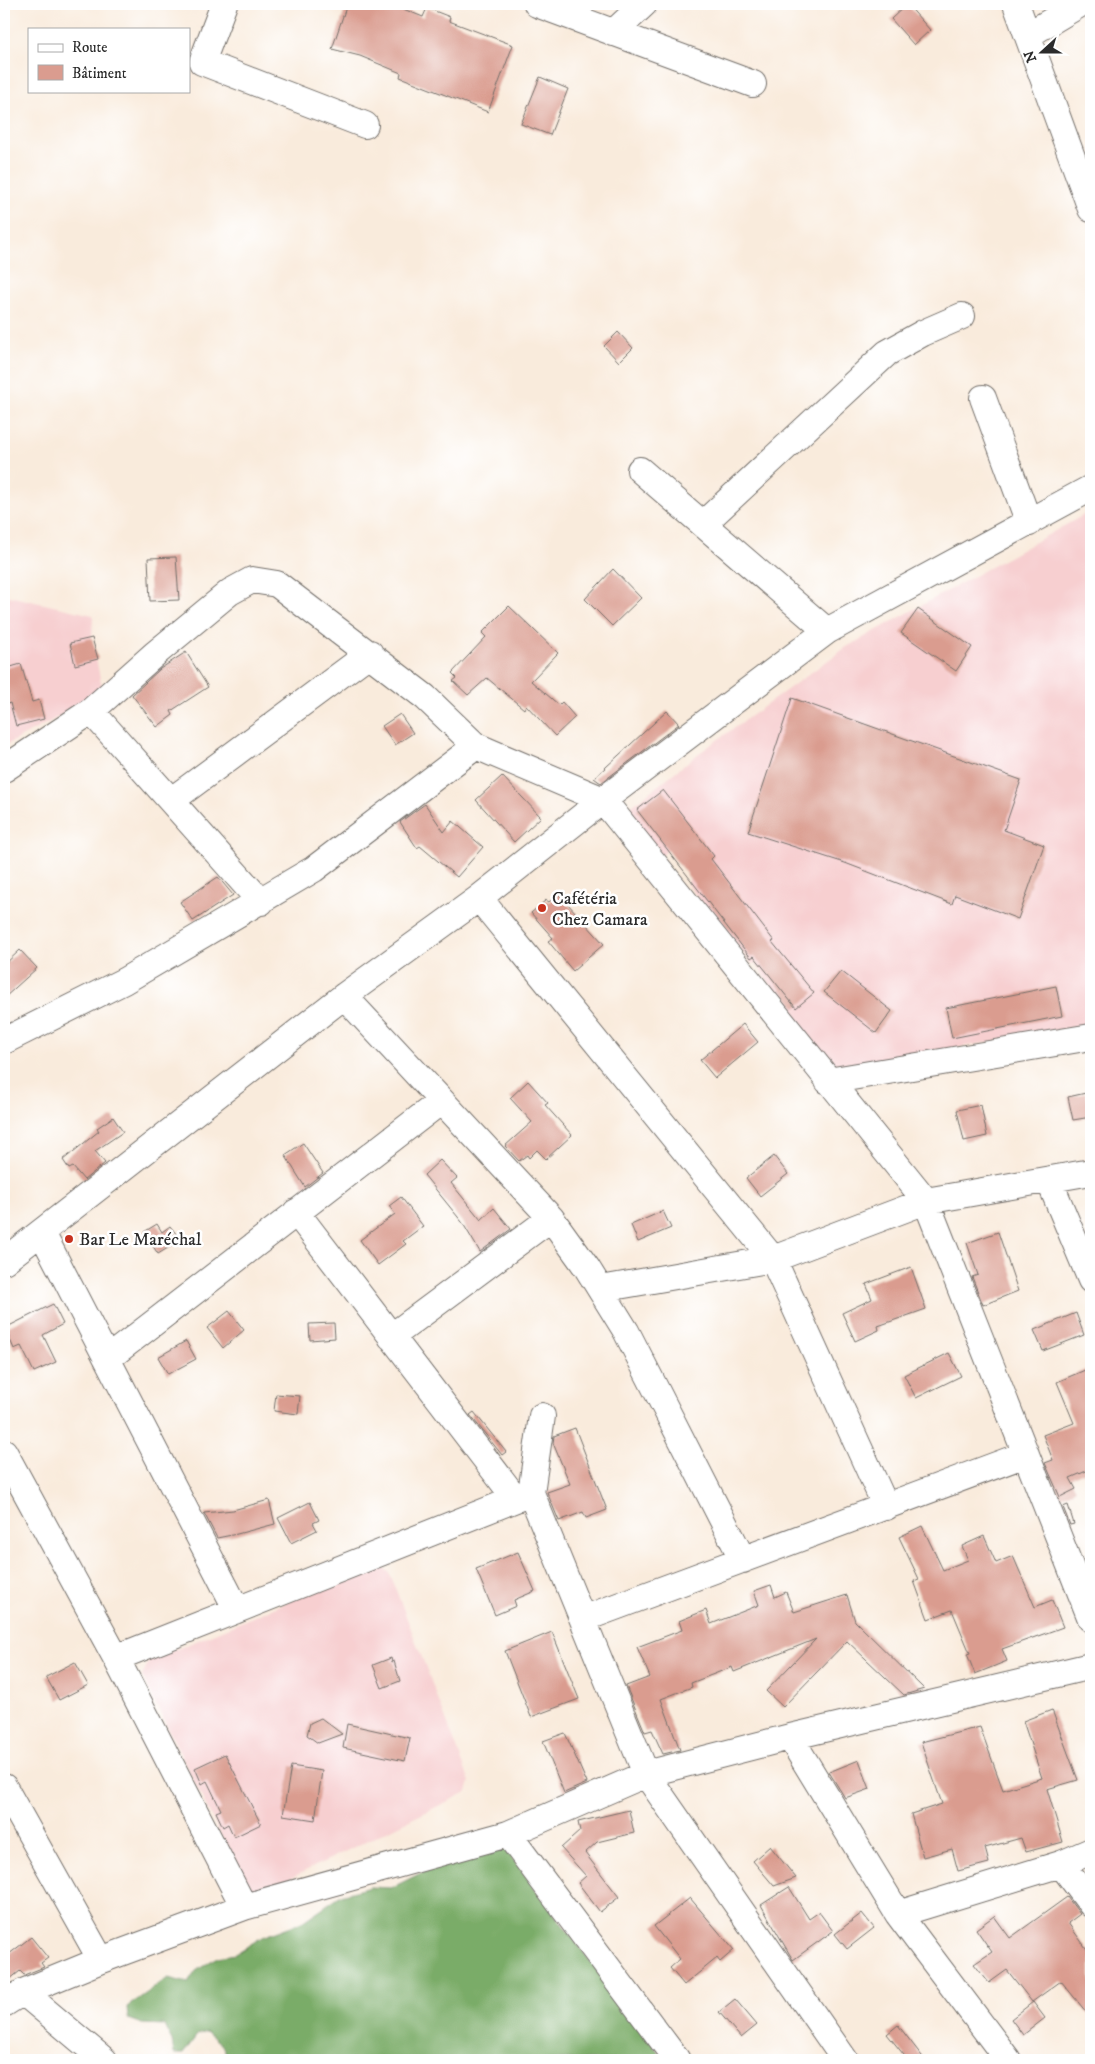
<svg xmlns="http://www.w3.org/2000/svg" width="1095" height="2064" viewBox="0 0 1095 2064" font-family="'IM FELL DW Pica',serif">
  <rect width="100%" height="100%" fill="#fff"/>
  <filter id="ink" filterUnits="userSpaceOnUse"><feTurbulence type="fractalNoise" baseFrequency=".02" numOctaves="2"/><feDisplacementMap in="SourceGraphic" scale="10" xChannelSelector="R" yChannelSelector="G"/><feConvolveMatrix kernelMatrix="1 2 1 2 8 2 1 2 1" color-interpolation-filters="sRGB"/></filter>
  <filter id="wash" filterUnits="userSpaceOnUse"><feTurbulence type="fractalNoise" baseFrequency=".0096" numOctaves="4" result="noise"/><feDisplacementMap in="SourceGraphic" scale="20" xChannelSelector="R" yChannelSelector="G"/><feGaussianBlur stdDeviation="1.12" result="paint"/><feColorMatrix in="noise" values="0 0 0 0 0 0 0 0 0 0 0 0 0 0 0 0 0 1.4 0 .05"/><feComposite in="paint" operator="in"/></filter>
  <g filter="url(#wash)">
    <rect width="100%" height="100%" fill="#f9ebdc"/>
    <path fill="#f7cfd0" d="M1091 511V1025L838 1068 797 1040 796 1024 756 963 752 964 687 884 690 878 668 850 659 858 623 813 698 754 845 648Z
      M4 595 93 615 92 638 103 693 4 746Z
      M377 1564 389 1572 470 1782 467 1792 258 1894 246 1887 142 1676 149 1661Z"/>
    <path fill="#7aac68" stroke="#526c4a" d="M503 1846 665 2060H229L222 2045 207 2032 197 2035 183 2054H174L172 2041 165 2025 142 2024 128 2019 127 2007 168 1978 188 1983 196 1971 217 1957 235 1954 262 1937 302 1922 341 1895 370 1887 391 1888 429 1869Z"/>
    <g id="blocks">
      <path fill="#da9c8f" d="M347 4H391L423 17 427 8 450 17 449 21 513 45 488 112 400 77 401 73 360 56 332 49Z
        M907 4 930 30 914 45 891 19Z
        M540 77 568 89 550 135 521 124Z
        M618 332 633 348 619 362 604 346Z
        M176 557 179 600 150 601 148 558Z
        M613 569 641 598 612 626 585 599Z
        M509 606 558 653 531 681 559 705 562 702 575 717 555 736 526 705 524 709 487 678 468 695 453 681 457 678 452 673 486 637 482 633Z
        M918 609 972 647 956 671 901 633Z
        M92 638 98 659 75 665 70 643Z
        M186 652 208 687 171 711 173 715 157 727 132 695 160 669Z
        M21 664 32 702 39 700 44 719 16 726 10 703 4 705V669Z
        M792 698 1021 780 1004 830 1044 845 1018 919 955 895 952 904 845 863 748 832Z
        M667 711 679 724 601 783 598 781 594 778Z
        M400 714 413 733 395 745 382 726Z
        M502 776 541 817 514 842 476 800Z
        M663 790 714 856 711 859 774 941 772 942 814 993 796 1008 754 956 751 958 637 810Z
        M425 804 444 832 453 821 483 847 457 877 420 846 417 848 400 822Z
        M218 877 233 895 193 921 180 902Z
        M558 893 604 944 573 971 548 941 553 938 531 913 546 900 549 902Z
        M20 950 37 968 4 998V965Z
        M841 971 892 1011 876 1033 824 992Z
        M1056 986 1062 1016 952 1038 946 1008Z
        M743 1024 758 1042 715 1078 700 1060Z
        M528 1081 548 1103 545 1105 572 1135 546 1159 537 1150 529 1158 527 1155 519 1161 505 1146 532 1122 510 1098Z
        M1086 1093 1091 1117 1073 1120 1068 1097Z
        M981 1105 987 1136 964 1141 957 1110Z
        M113 1117 123 1132 95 1151 105 1163 84 1180 73 1167 69 1169 63 1160 99 1131 97 1128Z
        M303 1143 323 1173 305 1187 285 1155Z
        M774 1156 788 1174 760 1196 746 1178Z
        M440 1160 457 1178 451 1183 481 1220 494 1208 511 1229 480 1252 462 1222 424 1175Z
        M401 1197 423 1226 403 1241 406 1244 378 1265 360 1240 395 1214 389 1206Z
        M663 1211 671 1228 638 1242 631 1225Z
        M157 1224 162 1232 170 1226 181 1240 158 1254 144 1232Z
        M998 1232 1018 1291 983 1305 972 1277 978 1275 967 1243Z
        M911 1267 926 1309 878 1326 879 1330 855 1341 842 1313 872 1299 866 1284Z
        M53 1304 63 1324 43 1335 56 1362 34 1372 21 1346 14 1349 5 1328Z
        M229 1311 244 1330 223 1348 207 1328Z
        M1076 1313 1084 1335 1043 1351 1034 1330Z
        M334 1323 335 1338 310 1340 309 1324Z
        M186 1341 196 1359 168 1374 158 1357Z
        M949 1353 961 1376 916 1398 904 1375Z
        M1085 1370 1091 1385V1469L1070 1478 1076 1489 1060 1497 1045 1463 1053 1460 1043 1435 1074 1423 1057 1382Z
        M276 1394 300 1396 298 1414 274 1411Z
        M474 1412 506 1452 502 1455 470 1415Z
        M575 1428 607 1510 586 1518 583 1512 559 1521 547 1492 570 1484 553 1443 554 1436Z
        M269 1500 275 1524 237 1534 217 1538 204 1513 233 1510Z
        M310 1502 319 1520 313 1523 317 1530 291 1543 278 1518Z
        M1068 1505 1074 1524 1070 1525 1063 1507Z
        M922 1526 943 1570 968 1560 962 1546 984 1536 996 1563 1013 1556 1035 1607 1052 1600 1063 1627 1002 1649 1007 1661 975 1674 967 1654 970 1653 952 1610 928 1619 914 1581 919 1579 899 1537Z
        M518 1552 535 1591 514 1600 516 1606 495 1615 476 1569Z
        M771 1585 775 1597 786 1592 794 1612 847 1595 855 1621 924 1689 904 1695 847 1641 783 1707 766 1691 816 1639 734 1672 732 1667 691 1683 692 1687 661 1699 680 1750 663 1754 652 1730 645 1732 626 1686 650 1677 637 1647 682 1630 679 1621 706 1610 711 1624 759 1605 754 1591Z
        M552 1632 579 1699 531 1717 505 1651Z
        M391 1658 392 1662 394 1661 400 1681 382 1688 373 1665Z
        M75 1662 88 1685 59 1700 46 1677Z
        M1052 1710 1078 1780 1047 1789 1063 1842 1026 1852 1021 1838 985 1848 989 1863 958 1871 952 1849 923 1857 911 1814 942 1804 921 1742 980 1727 1003 1790 1042 1778 1023 1721Z
        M321 1718 342 1734 318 1743 307 1735 310 1723Z
        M347 1724 410 1738 405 1761 343 1748Z
        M565 1733 587 1783 564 1793 543 1741Z
        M225 1754 261 1824 234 1837 228 1824 223 1827 216 1812 221 1810 207 1781 202 1784 195 1768Z
        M859 1760 870 1789 845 1798 829 1772Z
        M291 1766 322 1771 315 1820 283 1815Z
        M629 1810 634 1833 597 1842 585 1853 619 1897 600 1912 578 1883 586 1876 561 1848 580 1831 578 1822Z
        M770 1846 796 1878 774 1886 753 1861Z
        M789 1887 809 1919 819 1912 833 1931 793 1960 761 1905Z
        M1067 1897 1080 1914 1068 1923 1091 1955V2018L1061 1981 1032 2002 1007 1970 989 1983 974 1964 992 1952 976 1929 994 1916 1010 1938Z
        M690 1898 734 1950 720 1962 717 1958 684 1985 670 1968 680 1959 654 1926Z
        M862 1913 874 1928 847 1949 835 1934Z
        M31 1937 48 1958 41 1963 44 1967 24 1975 20 1971 4 1984V1958Z
        M735 1999 757 2025 741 2038 719 2012Z
        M1033 2002 1045 2018 1023 2035 1011 2019Z
        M898 2025 925 2060H908L887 2034Z"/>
    </g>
  </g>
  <g filter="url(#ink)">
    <use href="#blocks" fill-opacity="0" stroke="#736e69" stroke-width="1"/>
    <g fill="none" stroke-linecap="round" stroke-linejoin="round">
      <g stroke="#736e69" stroke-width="28">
        <path id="minor" d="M224 4 202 62 365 125
          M537 4 753 84
          M1016 4 1091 209
          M613 33 644 4
          M1028 35 1080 4
          M983 398 1029 523
          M640 470 827 631
          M703 524 887 353 923 333 962 316
          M91 711 261 902
          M4 769 91 711 156 653 230 592 252 580 277 584 425 697 476 746 603 800 926 1201 1091 1619
          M172 800 370 653
          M479 898 773 1259 886 1507
          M344 996 551 1218 587 1268 626 1331 743 1560
          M4 1041 124 981 314 869 476 746
          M828 1081 1091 1037
          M1049 1180 1091 1280
          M296 1212 516 1499
          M42 1233 237 1610
          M4 1261 344 996 479 898 603 800 827 631 1091 488
          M601 1289 773 1259 926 1201 1091 1172
          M391 1337 551 1218
          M107 1359 440 1102
          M542 1416 531 1493 646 1774 845 2060
          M4 1452 116 1658 244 1907
          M583 1619 1026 1454
          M116 1658 531 1493
          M790 1737 898 1914 1008 2060
          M4 1787 101 1960
          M508 1834 677 2060
          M1061 1864 1091 1904
          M898 1914 1061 1864 1091 1851
          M23 1992 104 2060
          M4 2004 23 1992 101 1960 244 1907 508 1834 646 1774 790 1737 1091 1666"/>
      </g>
      <use href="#minor" stroke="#fff" stroke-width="26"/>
    </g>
  </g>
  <g fill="#c8321e" stroke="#fff" stroke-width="2">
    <circle cx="542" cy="908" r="5"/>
    <circle cx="69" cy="1239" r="5"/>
  </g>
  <g text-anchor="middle" stroke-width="5" stroke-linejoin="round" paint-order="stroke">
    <g font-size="18" fill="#2b2b2b" stroke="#fff" text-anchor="start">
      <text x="552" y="904">Cafétéria<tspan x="552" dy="21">Chez Camara</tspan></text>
      <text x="79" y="1245">Bar Le Maréchal</text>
    </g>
  </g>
  <rect width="1095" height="2064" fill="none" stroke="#fff" stroke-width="20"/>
  <rect x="28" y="28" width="162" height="65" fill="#ffffff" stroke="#aaaaaa"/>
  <rect x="38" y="44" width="25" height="8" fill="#ffffff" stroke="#aaaaaa"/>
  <text x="72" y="52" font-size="15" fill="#2b2b2b">Route</text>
  <rect x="38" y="65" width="25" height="15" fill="#da9c8f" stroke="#aaaaaa"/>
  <text x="72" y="78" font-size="15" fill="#2b2b2b">Bâtiment</text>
  <g transform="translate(1042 52) rotate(249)" stroke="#ffffff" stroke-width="4" paint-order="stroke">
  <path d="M0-4L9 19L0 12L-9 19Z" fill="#2b2b2b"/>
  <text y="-8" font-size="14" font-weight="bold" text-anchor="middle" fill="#2b2b2b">N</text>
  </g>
</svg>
